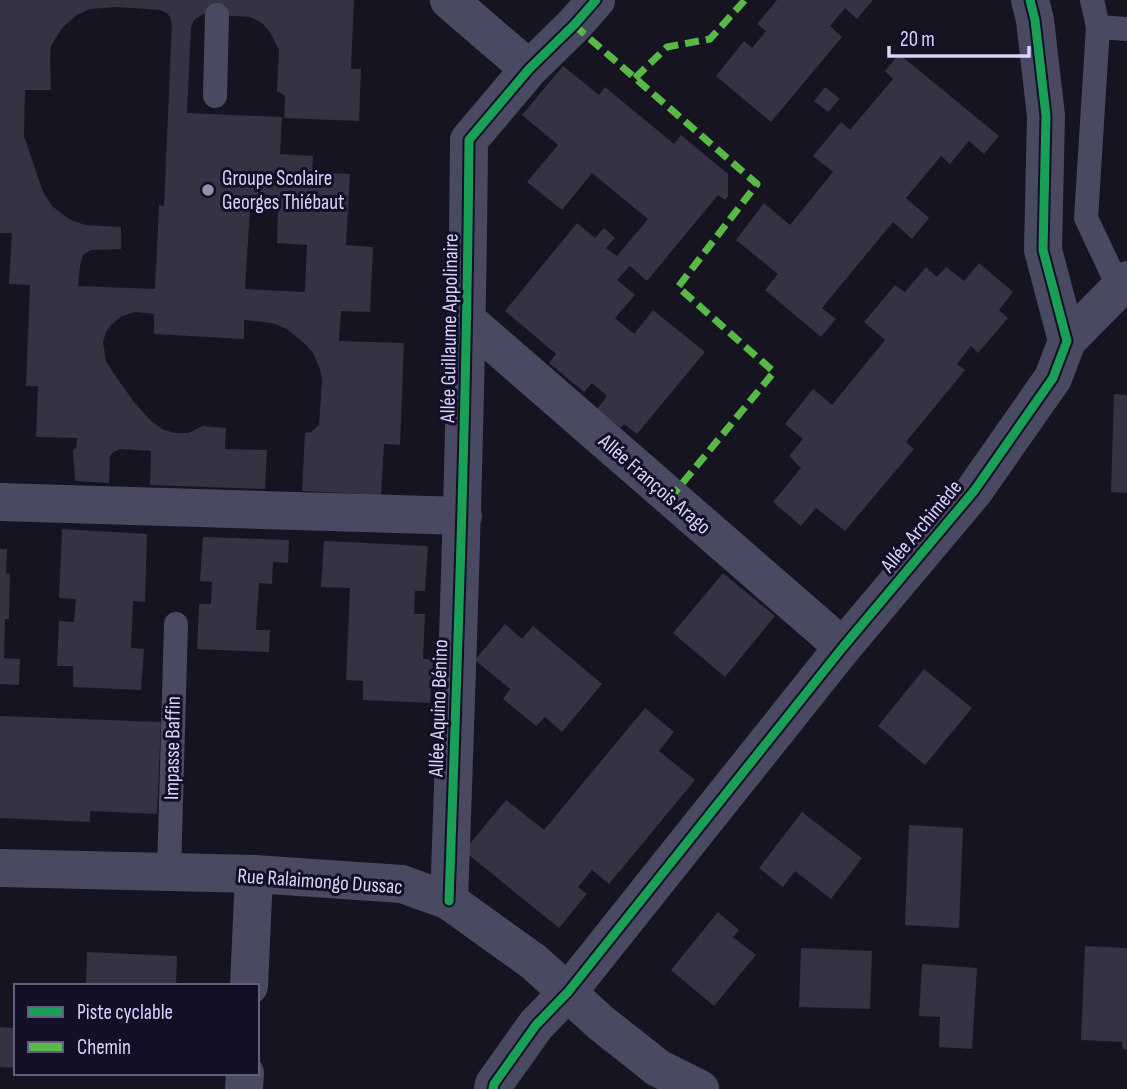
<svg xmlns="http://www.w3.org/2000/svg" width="1127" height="1089" viewBox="0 0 1127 1089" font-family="'Sofia Sans Condensed',sans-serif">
  <rect width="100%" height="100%" fill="#161421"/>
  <path fill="#343243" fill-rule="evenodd" d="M0 0H354L351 69H361L359 121 284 118 285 96 277 91 279 50 270 32 262 23 250 17 217 15 203 14 194 20 191 27 187 113 282 117 280 154 313 156 312 172 350 174 346 245 373 247 370 312 341 311 339 341 404 343 400 445 384 444 381 495 302 491 305 433 311 432 319 425 322 380 320 369 313 353 305 344 287 329 272 323 244 320V339L154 334V314L135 312 122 316 112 324 106 332 103 342 106 361 114 374 134 402 151 421 164 430 175 433H188L203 426 226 428 225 449 267 450 265 489 150 485 151 451 120 449 113 452 110 456 109 483 75 481 73 450 76 448 77 438 36 437 38 386H26L30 285 9 284 12 233H0ZM116 7 160 10 167 13 170 17 172 24 164 206 159 205 155 289 78 286 80 266 83 255 91 250 121 249V227L85 225 69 219 52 206 43 192 24 136 25 90H51L50 59 51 46 62 28 77 15 90 9ZM250 209 278 210 277 243 307 245 305 292 245 289Z
    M777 0H873L857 19 845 8 830 26 842 37 771 122 716 76 744 41 752 48 766 31 757 24Z
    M899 54 999 136 984 154 969 141 950 164 941 156 906 198 929 218 912 239 893 222 822 308 836 319 821 337 765 290 778 274 736 240 764 203 790 225 833 172 813 156 841 122 850 130 893 79 885 71Z
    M563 66 599 95 605 87 674 144 681 135 728 174V196L725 200 718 195 647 281 630 266 617 280 635 295 615 318 634 334 653 310 705 352 637 434 624 424 621 428 597 409 607 396 592 383 584 392 549 363 556 354 505 311 577 223 595 238 604 228 615 238 606 248 617 256 648 219 592 173 562 210 527 182 558 145 522 115Z
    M825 87 840 99 828 112 814 101Z
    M979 263 1013 292 999 310 1008 318 978 353 971 346 957 364 965 370 906 442 914 449 845 531 816 508 801 526 773 502 801 468 789 456 803 439 785 424 813 389 832 405 885 340 864 322 895 285 905 292 926 267 937 277 946 267 964 281Z
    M1114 394 1127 395V493L1111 492Z
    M62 529 147 534 145 602 133 601 131 648 144 649 141 690 73 687V666H57L59 621 74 622 76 599 59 598Z
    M203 537 289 540 288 563 273 562 272 584 259 583 256 630H270L269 652 197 649 199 604H211L212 582 200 581Z
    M324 541 428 546 425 591H415L414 614H425L423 659H433L430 703 363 700V681L346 680 350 588 321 587Z
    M0 549H7L6 574 10 573 9 619H5L4 658 20 659 19 685 0 684Z
    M723 573 775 616 725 677 673 633Z
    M505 624 522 639 533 626 602 684 562 732 545 717 536 726 503 699 510 689 475 660Z
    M924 669 972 708 925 765 878 726Z
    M645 708 674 732 659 751 695 780 609 884 592 870 578 887 587 894 559 928 464 851 506 800 544 830Z
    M0 716 161 722 157 814 90 811V822L0 818Z
    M802 812 862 858 831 899 795 871 783 887 759 868Z
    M909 825 963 828 959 928 905 925Z
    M718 912 739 930 733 937 756 955 714 1006 671 970Z
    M1085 946 1127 948V1050L1123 1049 1122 1042 1081 1040Z
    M801 948 872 951 870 1009 799 1007Z
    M87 952 177 956 176 986H86Z
    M922 964 977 968 972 1049 939 1047 940 1017 919 1016Z
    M0 1027 16 1028V1068L0 1067Z"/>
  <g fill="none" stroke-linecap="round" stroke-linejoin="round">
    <path stroke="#4a4962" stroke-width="24" d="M1092 0 1098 27 1086 218 1119 288
      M1098 27 1127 29
      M215 96 217 15
      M169 872 176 624"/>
    <path stroke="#4a4962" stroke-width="38" d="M449 0 529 69
      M468 321 843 647
      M1067 341 1127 280
      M0 502 463 516
      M449 901C458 647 467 394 469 140L529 69 574 25 596 0
      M249 986 254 874
      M244 1089 245 1073
      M493 1089 494 1084 536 1025 568 992 843 647 974 491 1053 378 1067 341 1043 250 1046 116 1035 20 1030 0"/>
    <path stroke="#4a4962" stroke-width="38" d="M0 868 254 874 402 884 449 901 534 962 601 1023 658 1068 700 1089"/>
    <path stroke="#58b947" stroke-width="7" stroke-dasharray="14 7" stroke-linecap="butt" d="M574 25 757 184 678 287 774 372 671 497
      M635 78 667 47 710 39 745 0"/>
    <g stroke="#130f26" stroke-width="13">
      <path id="cycleway" d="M449 901C458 647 467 394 469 140L529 69 574 25 596 0
        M493 1089 494 1084 536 1025 568 992 843 647 974 491 1053 378 1067 341 1043 250 1046 116 1035 20 1030 0"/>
    </g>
    <use href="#cycleway" stroke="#1a9f57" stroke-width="9"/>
  </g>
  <circle fill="#9591b1" stroke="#130f26" stroke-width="2.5" cx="208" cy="190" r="7"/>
  <g text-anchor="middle" stroke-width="6" stroke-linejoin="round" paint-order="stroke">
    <g font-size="21" fill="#d9d4ff" stroke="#130f26" text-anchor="start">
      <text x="222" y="185">Groupe Scolaire<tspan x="222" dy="24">Georges Thiébaut</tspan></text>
    </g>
    <g font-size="21" fill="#d9d4ff" stroke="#130f26">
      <text transform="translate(449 328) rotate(-89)" y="7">Allée Guillaume Appolinaire</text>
      <text transform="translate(655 484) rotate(41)" y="7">Allée François Arago</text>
      <text transform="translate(921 526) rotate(-50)" y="7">Allée Archimède</text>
      <text transform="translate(438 708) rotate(-88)" y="7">Allée Aquino Bénino</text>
      <text transform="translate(172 748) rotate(-89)" y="7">Impasse Baffin</text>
      <text transform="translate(320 881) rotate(4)" y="7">Rue Ralaimongo Dussac</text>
    </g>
  </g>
  <rect x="14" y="984" width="245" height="91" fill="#130f26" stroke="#625e7d" stroke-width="2"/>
  <rect x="28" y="1007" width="35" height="10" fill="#1a9f57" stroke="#625e7d" stroke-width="2"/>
  <text x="77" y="1019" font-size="21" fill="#d9d4ff">Piste cyclable</text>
  <rect x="28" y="1042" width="35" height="10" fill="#58b947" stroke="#625e7d" stroke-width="2"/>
  <text x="77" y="1054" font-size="21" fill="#d9d4ff">Chemin</text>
  <path d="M889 46v10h140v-10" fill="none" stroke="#d9d4ff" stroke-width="3.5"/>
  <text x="900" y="46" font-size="21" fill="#d9d4ff" stroke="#130f26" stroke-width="5" paint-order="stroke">20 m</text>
</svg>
